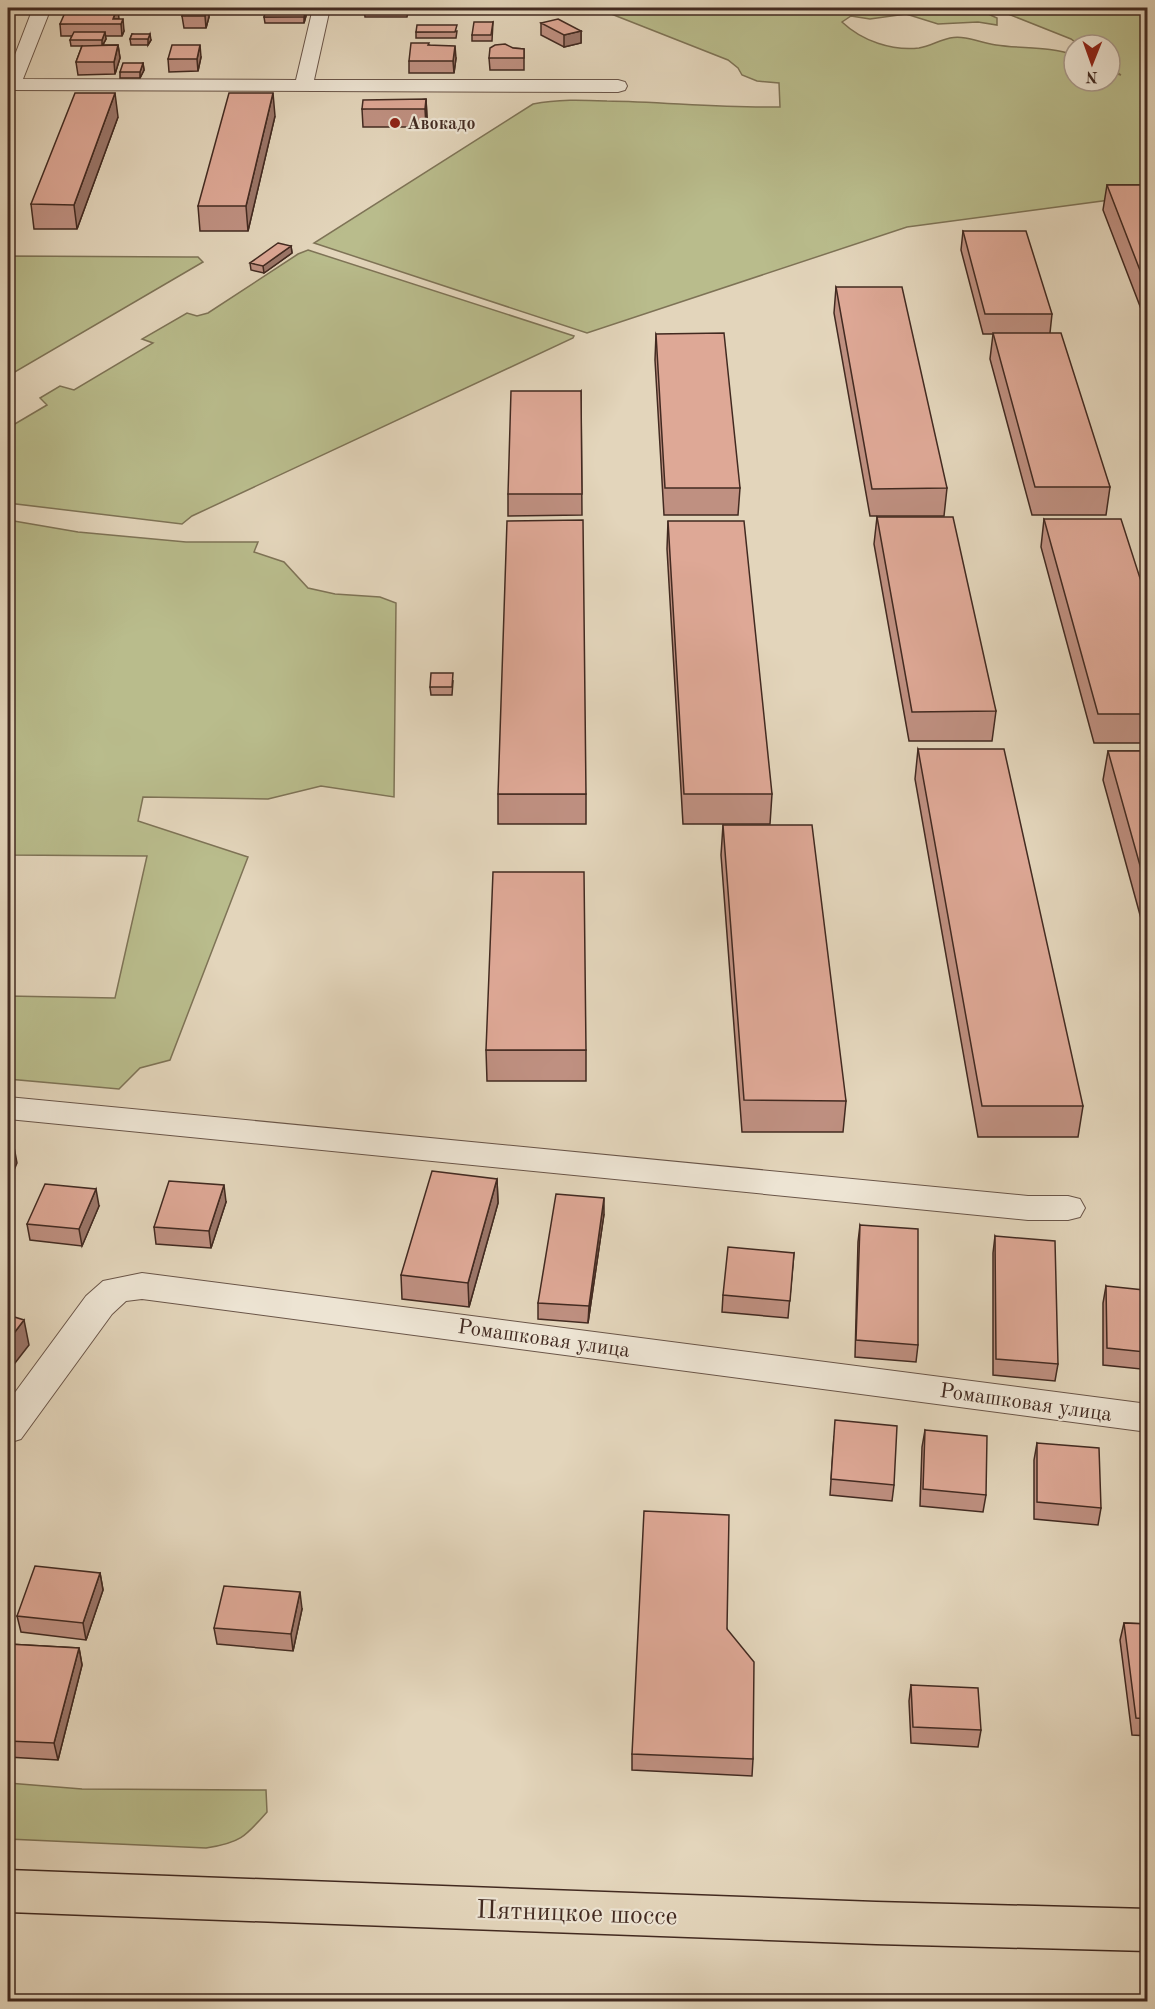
<svg xmlns="http://www.w3.org/2000/svg" width="1155" height="2009" viewBox="0 0 1155 2009" font-family="'Old Standard TT',serif">
  <rect width="100%" height="100%" fill="#e3d5bb"/>
  <filter id="stains"><feTurbulence type="fractalNoise" baseFrequency=".00333" numOctaves="4"/><feColorMatrix values="0 0 0 0 .2 0 0 0 0 .09 0 0 0 0 .02 0 0 0 .5 -.17"/></filter>
  <radialGradient id="worn" r=".72"><stop offset=".6" stop-color="#630" stop-opacity="0"/><stop offset="1" stop-color="#630" stop-opacity=".3"/></radialGradient>
  <path fill="#b9bc8c" stroke="#7e7356" stroke-width="1.5" d="M596 8H975L997 18V25L978 22 938 24 906 14 870 19 851 16 842 22C862 41 892 51 919 48 930 46 940 40 950 38 966 35 981 43 996 45 1022 49 1049 46 1074 55V81H1110V72L1121 75 1110 67V45H1079L1071 39 993 8H1147V195L907 227 587 333 314 243 533 104C558 99 582 100 607 101 665 102 722 108 780 107L779 83 757 81 742 75 738 68 728 60Z
    M308 250 574 336 573 338 192 516 182 524 8 503V428L47 405 40 398 60 386 74 390 153 343 142 339 187 313 197 316 208 313 298 254Z
    M8 256 187 257H198L203 262 8 376Z
    M8 520 78 532 186 542H258L254 552 284 562 308 588 335 594 380 597 396 603 394 797 321 786 268 799 143 797 138 821 248 857 170 1060 140 1068 119 1089 8 1079V996L115 998 147 856 8 855Z
    M8 1783 82 1789 266 1790 267 1812C245 1837 240 1843 206 1848L8 1839Z"/>
  <g fill="none" stroke-linecap="round" stroke-linejoin="round">
    <g stroke="#6a5548" stroke-width="2">
      <path id="minor" d="M33 8H51L23 79 296 80 313 8H330L314 80H618L625 82 627 86 625 90 618 92 8 90V73Z
        M8 1097 1028 1196H1068L1080 1199 1085 1208 1080 1217 1068 1220H1028L8 1119Z
        M142 1273 1148 1404V1432L142 1299 126 1301 112 1314 21 1439 8 1443V1402L86 1296 103 1281Z"/>
    </g>
    <g stroke="#422a21" stroke-width="3">
      <path id="major" d="M8 1870 876 1902 1148 1909V1951L876 1944 8 1912Z"/>
    </g>
    <use href="#minor" fill="#ede4d3" fill-rule="evenodd"/>
    <use href="#major" fill="#e3d5bb" fill-rule="evenodd"/>
  </g>
  <path fill="#bf9081" stroke="#422a21" stroke-width="1.5" d="M185 8H208L209 17 206 28H184L182 16Z
    M237 8H262V9H237Z
    M364 8H409L407 17H365Z
    M306 16 304 23H265L264 17Z
    M119 19 124 31 122 36H105L106 39 103 45H118L120 58 115 74 78 75 76 62 82 46H71L70 40 72 36H61L60 24Z
    M493 22 492 41H472V35Z
    M541 23 581 31V43L564 47 541 35Z
    M457 31 456 38H416V32Z
    M132 34 151 40 148 45H131L130 39Z
    M429 45 456 58 454 73H409V61Z
    M513 48 524 49V70H490L489 58Z
    M201 57 198 71 169 72 168 59Z
    M143 63 144 70 140 78H120V72Z
    M426 99 427 118 426 127H363L362 109Z
    M275 116 248 231H200L198 206Z
    M118 117 77 229H34L31 204Z
    M1107 185H1148V327L1103 210Z
    M963 231 1052 314 1050 333 1110 487 1106 515H1032L990 359 993 334H983L961 250Z
    M291 246 292 253 264 273 251 270 250 263Z
    M836 287 947 488 944 516H870L834 313Z
    M656 334 740 488 738 515H664L655 360Z
    M581 391 582 515 508 516V494Z
    M877 517 996 711 992 741H909L874 544Z
    M1044 519 1148 603V743H1094L1041 547Z
    M668 521 772 794 770 824H683L667 549Z
    M453 681 452 695H431L430 687Z
    M918 749 1083 1106 1078 1137H978L915 779Z
    M1108 751H1148V944L1103 780Z
    M498 794H586V824H498Z
    M723 825 846 1101 843 1132H742L721 855Z
    M486 1050H586V1081H487Z
    M497 1179 498 1203 469 1307 402 1299 401 1275Z
    M226 1202 211 1248 156 1244 154 1227Z
    M99 1206 82 1246 30 1240 27 1224Z
    M604 1214 588 1323 538 1319V1303Z
    M860 1225 918 1345 916 1362 855 1357 858 1242Z
    M995 1236 1058 1364 1055 1381 993 1375V1253Z
    M794 1253 788 1318 722 1312 723 1295Z
    M1106 1286 1145 1352 1141 1369 1103 1365V1303Z
    M925 1430 986 1495 983 1512 920 1506 922 1447Z
    M834 1437 894 1485 892 1501 830 1495Z
    M1037 1443 1101 1508 1098 1525 1034 1519V1460Z
    M100 1573 103 1590 86 1640 21 1632 17 1616Z
    M302 1609 293 1651 217 1644 214 1628Z
    M1124 1623 1148 1624V1736L1132 1735 1120 1640Z
    M727 1629 753 1759 752 1776 632 1770V1754Z
    M8 1644 79 1648 82 1665 58 1760 8 1757Z
    M911 1685 981 1730 978 1747 911 1743 909 1701Z"/>
  <path fill="#9b7669" stroke="#422a21" stroke-width="1.5" d="M118 8 119 19H113Z
    M207 8H208L209 17 206 28 205 16Z
    M306 10V16L304 23V17Z
    M123 19 124 31 122 36 121 24Z
    M581 31V43L564 47V35Z
    M105 32 106 39 102 46V40Z
    M150 34 151 40 148 45V39Z
    M118 45 120 58 115 74 114 62Z
    M200 45 201 57 198 71 197 59Z
    M455 46 456 58 454 73 453 61Z
    M143 63 144 70 140 78V72Z
    M115 93 118 117 77 229 74 205Z
    M273 93 275 116 248 231 246 206Z
    M426 99 427 118 426 127 425 109Z
    M291 246 292 253 264 273 263 266Z
    M12 922 14 930 8 953V940Z
    M14 1147 17 1163 8 1185V1161Z
    M497 1179 498 1203 469 1307 468 1283Z
    M224 1185 226 1202 211 1248 209 1231Z
    M96 1189 99 1206 82 1246 79 1229Z
    M604 1198V1214L588 1323 589 1306Z
    M24 1320 29 1345 8 1372V1341Z
    M100 1573 103 1590 86 1640 83 1623Z
    M300 1592 302 1609 293 1651 291 1634Z
    M79 1648 82 1665 58 1760 54 1743Z"/>
  <path fill="#dea896" stroke="#422a21" stroke-width="1.5" d="M67 8H117L113 19H123L121 24H60Z
    M185 8H207L205 16H182Z
    M266 10H306L304 17H264Z
    M558 19 581 31 564 35 541 23Z
    M474 22H493L491 35H472Z
    M417 25H457L455 32H416Z
    M74 32H105L102 40H70Z
    M132 34H150L148 39H130Z
    M411 43H429L428 45 455 46 453 61H409Z
    M505 44 513 48 524 49V58H489L490 48 495 45Z
    M118 45 114 62H76L82 46Z
    M172 45H200L197 59H168Z
    M123 63H143L140 72H120Z
    M75 93H115L74 205 31 204Z
    M229 93H273L246 206H198Z
    M426 99 425 109H362L363 100Z
    M1107 185H1148V291Z
    M963 231H1026L1052 314H985Z
    M278 243 291 246 263 266 250 263Z
    M836 287H902L947 488 872 489Z
    M724 333 740 488H665L656 334Z
    M993 333H1061L1110 487H1035Z
    M511 391H581L582 494H508Z
    M877 517H953L996 711 912 712Z
    M1044 519H1121L1148 603V714H1098Z
    M583 520 586 794H498L507 521Z
    M668 521H744L772 794H684Z
    M431 673H453L452 687H430Z
    M918 749H1004L1083 1106H982Z
    M1108 751H1148V894Z
    M723 825H812L846 1101 744 1100Z
    M493 872H584L586 1050H486Z
    M8 922H12L8 940Z
    M8 1146 14 1147 8 1161Z
    M432 1171 497 1179 468 1283 401 1275Z
    M169 1181 224 1185 209 1231 154 1227Z
    M45 1184 96 1189 79 1229 27 1224Z
    M556 1194 604 1198 589 1306 538 1303Z
    M860 1225 918 1229V1345L856 1340Z
    M995 1236 1055 1241 1058 1364 996 1359Z
    M728 1247 794 1253 790 1301 723 1295Z
    M1106 1286 1144 1290 1145 1352 1107 1348Z
    M8 1315 24 1320 8 1341Z
    M835 1420 897 1426 894 1485 831 1479Z
    M925 1430 987 1436 986 1495 923 1489Z
    M1037 1443 1099 1448 1101 1508 1037 1502Z
    M644 1511 729 1515 727 1629 754 1662 753 1759 632 1754Z
    M35 1566 100 1573 83 1623 17 1616Z
    M224 1586 300 1592 291 1634 214 1628Z
    M1124 1623 1148 1624V1719L1136 1718Z
    M8 1644 79 1648 54 1743 8 1741Z
    M911 1685 978 1688 981 1730 913 1727Z"/>
  <circle fill="#8f2418" stroke="#ede4d3" stroke-width="2" cx="395" cy="123" r="6"/>
  <g text-anchor="middle" stroke-width="4.5" stroke-linejoin="round" paint-order="stroke">
    <g font-size="18" font-weight="bold" fill="#422a21" stroke="#ede4d3" text-anchor="start">
      <text x="407" y="129">Авокадо</text>
    </g>
    <g font-size="21" fill="#422a21" stroke="#ede4d3">
      <text transform="translate(544 1338) rotate(8)" y="7">Ромашковая улица</text>
      <text transform="translate(1026 1402) rotate(8)" y="7">Ромашковая улица</text>
    </g>
    <g font-size="26" fill="#422a21" stroke="#ede4d3">
      <text transform="translate(577 1912) rotate(2)" y="9">Пятницкое шоссе</text>
    </g>
  </g>
  <rect width="1155" height="2009" fill="none" stroke="#e3d5bb" stroke-width="30"/>
  <rect x="9" y="9" width="1137" height="1991" fill="none" stroke="#422a21" stroke-width="3"/>
  <rect x="15" y="15" width="1125" height="1979" fill="none" stroke="#422a21" stroke-width="1.5"/>
  <g transform="translate(1092 63) rotate(181)"><circle r="28" fill="#ede4d3" stroke="#a99a8c" stroke-width="1.5"/>
  <path d="M0-4.5L10 22L0 15L-10 22Z" fill="#8f2418"/>
  <text y="-9" font-size="16" font-weight="bold" text-anchor="middle" fill="#422a21">N</text>
  </g>
  <rect width="100%" height="100%" filter="url(#stains)"/>
  <rect width="100%" height="100%" fill="url(#worn)"/>
</svg>
